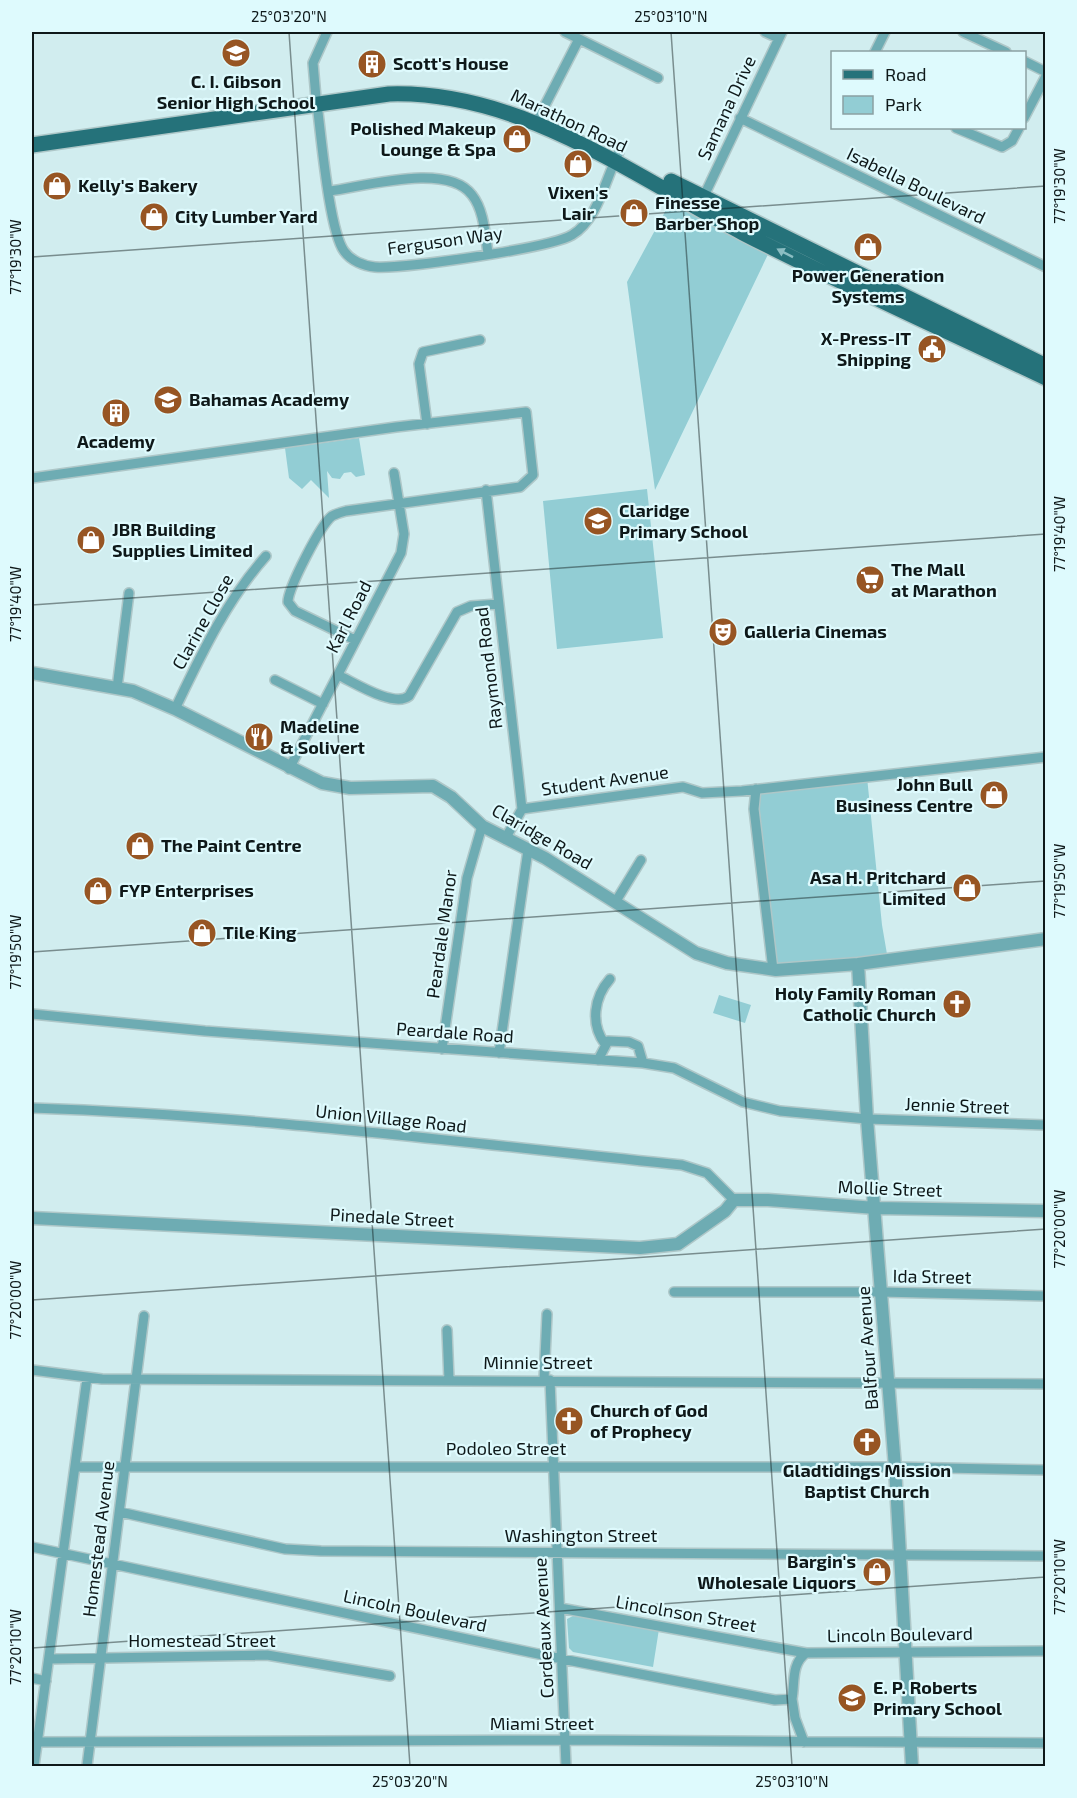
<svg xmlns="http://www.w3.org/2000/svg" width="1077" height="1798" viewBox="0 0 1077 1798" font-family="'Exo 2',sans-serif">
  <rect width="100%" height="100%" fill="#d1edef"/>
  <path fill="#92cdd4" d="M673 197 772 246 655 490 627 282Z
    M359 438 365 475 356 477 351 472 344 473 340 479 332 478 327 471 329 498 311 480 302 489 289 478 285 448Z
    M647 489 663 638 557 649 543 501Z
    M867 777 882 925 888 960 776 966 758 794Z
    M719 995 751 1005 745 1023 713 1013Z
    M573 1616 659 1629 653 1667 573 1652 569 1648 567 1619Z"/>
  <g fill="none" stroke-linecap="round" stroke-linejoin="round">
    <g stroke="#aec7c8" stroke-width="12">
      <path id="minor" d="M565 32 658 78
        M765 32 778 38
        M963 32 1006 52
        M875 52 885 32
        M1024 61 1046 72
        M316 98 313 63 327 32
        M317 104C321 134 329 230 344 251 351 261 364 266 375 267 404 269 550 248 572 235 598 220 606 177 619 152
        M540 115 579 39
        M740 118 1046 267
        M1024 118 1046 76
        M956 128 1002 147 1012 141 1019 128
        M330 191C366 186 448 162 472 195 484 210 485 234 488 253
        M703 198 782 32
        M427 424 419 364 423 352 480 340
        M32 478 396 427 526 412 533 475 520 487 346 511C342 512 336 514 332 516 321 524 288 588 288 602L295 611 355 640
        M486 490 522 809 505 839
        M338 675C355 683 394 708 409 696L457 612 471 606 498 604
        M275 680 323 704
        M117 688 129 593
        M175 709C201 655 226 601 266 556
        M289 769 401 553 404 534 394 473
        M756 789 754 809 773 970
        M522 809 683 787 702 793 742 791 1046 757
        M616 901 641 860
        M32 1014 205 1031 643 1063 674 1068 743 1102 780 1111 867 1119 1046 1125
        M605 1044C590 1024 594 997 610 979
        M442 1049 467 878 482 826
        M499 1053 528 850
        M598 1060 608 1041 629 1042 638 1046 643 1063
        M32 1108C249 1115 466 1143 682 1165L707 1173 734 1200
        M674 1292H881L1046 1296
        M447 1330 449 1380
        M32 1370 102 1379 1046 1384
        M544 1380 547 1314
        M550 1380 566 1766
        M76 1467H895L1046 1470
        M120 1512 285 1549 321 1551 1046 1556
        M32 1547 562 1659 775 1700 792 1699C795 1682 791 1664 806 1653L1046 1651
        M560 1608 806 1653
        M49 1659 267 1655 390 1676
        M32 1678 46 1681
        M792 1699 795 1718 804 1742
        M38 1742 565 1740 1046 1743
        M34 1766 87 1378
        M87 1766 144 1316"/>
    </g>
    <g stroke="#aec7c8" stroke-width="15">
      <path id="tertiary" d="M32 673 133 691 175 709 322 783 350 788 433 786 451 797 482 826 545 858 696 953 727 963 776 970 858 964 1046 939
        M858 964 867 1119 895 1467 912 1766
        M32 1218 640 1248 678 1244 725 1211 734 1200H768L876 1208 1046 1211"/>
    </g>
    <g stroke="#aec7c8" stroke-width="18">
      <path id="primary" d="M32 145 389 94C520 90 632 175 743 233 842 284 945 330 1046 378
        M671 181 1046 366"/>
    </g>
    <use href="#minor" stroke="#6eacb3" stroke-width="9"/>
    <use href="#tertiary" stroke="#6eacb3" stroke-width="12"/>
    <use href="#primary" stroke="#25727a" stroke-width="15"/>
  </g>
  <defs><path id="oneway-solid" d="M-6-.8H1V-3.2L6.5 0L1 3.2V.8H-6Z" transform="scale(1.5)"/></defs>
  <use fill="#8bbdc2" href="#oneway-solid" transform="translate(785 253) rotate(-153)"/>
  <path fill="none" stroke="#0e1819" stroke-width="1.5" stroke-opacity="0.45" d="M289 32 410 1766M671 32 792 1766M32 257 1046 186M32 605 1046 534M32 952 1046 881M32 1300 1046 1229M32 1648 1046 1577"/>
  <defs>
    <g id="school-disc" transform="scale(1.5)"><circle r="9.5" fill="#975523" stroke="#defafd"/><path d="M0-5L7-2L0 1L-7-2ZM-4 1L0 2.5L4 1V4Q0 6-4 4Z" fill="#fff"/></g>
    <g id="building-disc" transform="scale(1.5)"><circle r="9.5" fill="#975523" stroke="#defafd"/><path d="M-4-6H4V6H1V3H-1V6H-4ZM-2.5-4.3h1.7v1.8h-1.7ZM.8-4.3h1.7v1.8H.8ZM-2.5-1h1.7V.8h-1.7ZM.8-1h1.7V.8H.8Z" fill="#fff"/></g>
    <g id="shop-disc" transform="scale(1.5)"><circle r="9.5" fill="#975523" stroke="#defafd"/><path d="M-5-2.5h2.3a2.7 3.5 0 0 1 5.4 0H5L5.5 6h-11ZM-1.5-2.5h3a1.5 2.3 0 0 0-3 0Z" fill="#fff"/></g>
    <g id="civic-disc" transform="scale(1.5)"><circle r="9.5" fill="#975523" stroke="#defafd"/><path d="M-.6-6.5H3V-4.5H.6V-3L4-1V1h2V6H-6V1h2V-1L-.6-3ZM-1.2 2.5V6h2.4V2.5Z" fill="#fff"/></g>
    <g id="supermarket-disc" transform="scale(1.5)"><circle r="9.5" fill="#975523" stroke="#defafd"/><path d="M-6-5.5h2.5l.6 2H6L4.5 2H-2.5L-4.4-4H-6ZM-1.5 3.2a1.3 1.3 0 1 0 .1 0ZM3 3.2a1.3 1.3 0 1 0 .1 0Z" fill="#fff"/></g>
    <g id="theatre-disc" transform="scale(1.5)"><circle r="9.5" fill="#975523" stroke="#defafd"/><path d="M-5-5.5Q0-4 5-5.5V0Q5 5 0 6Q-5 5-5 0ZM-3.3-2.5H-1v1.5H-3.3ZM1-2.5H3.3v1.5H1ZM-2.8 1Q0 5.5 2.8 1Z" fill="#fff"/></g>
    <g id="restaurant-disc" transform="scale(1.5)"><circle r="9.5" fill="#975523" stroke="#defafd"/><path d="M-5-6h1v4h1v-4h1v4h1v-4h1v5L-1.5 .5V6h-2V.5L-5-1ZM5-6V6H3V1.5H1.5Q1.5-4 5-6Z" fill="#fff"/></g>
    <g id="church-disc" transform="scale(1.5)"><circle r="9.5" fill="#975523" stroke="#defafd"/><path d="M-1.2-6h2.4v3.5h3.3v2.4h-3.3V6h-2.4V-.1h-3.3v-2.4h3.3Z" fill="#fff"/></g>
  </defs>
  <g fill-rule="evenodd">
    <use href="#school-disc" x="236" y="53"/>
    <use href="#building-disc" x="372" y="64"/>
    <use href="#shop-disc" x="517" y="139"/>
    <use href="#shop-disc" x="578" y="164"/>
    <use href="#shop-disc" x="57" y="186"/>
    <use href="#shop-disc" x="634" y="213"/>
    <use href="#shop-disc" x="154" y="217"/>
    <use href="#shop-disc" x="868" y="247"/>
    <use href="#civic-disc" x="932" y="349"/>
    <use href="#school-disc" x="168" y="400"/>
    <use href="#building-disc" x="116" y="413"/>
    <use href="#school-disc" x="598" y="521"/>
    <use href="#shop-disc" x="91" y="540"/>
    <use href="#supermarket-disc" x="870" y="580"/>
    <use href="#theatre-disc" x="723" y="632"/>
    <use href="#restaurant-disc" x="259" y="737"/>
    <use href="#shop-disc" x="994" y="795"/>
    <use href="#shop-disc" x="140" y="846"/>
    <use href="#shop-disc" x="967" y="888"/>
    <use href="#shop-disc" x="98" y="891"/>
    <use href="#shop-disc" x="202" y="933"/>
    <use href="#church-disc" x="957" y="1004"/>
    <use href="#church-disc" x="569" y="1421"/>
    <use href="#church-disc" x="867" y="1442"/>
    <use href="#shop-disc" x="877" y="1572"/>
    <use href="#school-disc" x="852" y="1698"/>
  </g>
  <g text-anchor="middle" stroke-width="4.5" stroke-linejoin="round" paint-order="stroke">
    <g font-size="18" font-weight="bold" fill="#0e1819" stroke="#defafd" text-anchor="start">
      <text x="393" y="70">Scott's House</text>
      <text x="236" y="88" text-anchor="middle">C. I. Gibson<tspan x="236" dy="21">Senior High School</tspan></text>
      <text x="496" y="135" text-anchor="end">Polished Makeup<tspan x="496" dy="21">Lounge &amp; Spa</tspan></text>
      <text x="78" y="192">Kelly's Bakery</text>
      <text x="578" y="199" text-anchor="middle">Vixen's<tspan x="578" dy="21">Lair</tspan></text>
      <text x="655" y="209">Finesse<tspan x="655" dy="21">Barber Shop</tspan></text>
      <text x="175" y="223">City Lumber Yard</text>
      <text x="868" y="282" text-anchor="middle">Power Generation<tspan x="868" dy="21">Systems</tspan></text>
      <text x="911" y="345" text-anchor="end">X-Press-IT<tspan x="911" dy="21">Shipping</tspan></text>
      <text x="189" y="406">Bahamas Academy</text>
      <text x="116" y="448" text-anchor="middle">Academy</text>
      <text x="619" y="517">Claridge<tspan x="619" dy="21">Primary School</tspan></text>
      <text x="112" y="536">JBR Building<tspan x="112" dy="21">Supplies Limited</tspan></text>
      <text x="891" y="576">The Mall<tspan x="891" dy="21">at Marathon</tspan></text>
      <text x="744" y="638">Galleria Cinemas</text>
      <text x="280" y="733">Madeline<tspan x="280" dy="21">&amp; Solivert</tspan></text>
      <text x="973" y="791" text-anchor="end">John Bull<tspan x="973" dy="21">Business Centre</tspan></text>
      <text x="161" y="852">The Paint Centre</text>
      <text x="946" y="884" text-anchor="end">Asa H. Pritchard<tspan x="946" dy="21">Limited</tspan></text>
      <text x="119" y="897">FYP Enterprises</text>
      <text x="223" y="939">Tile King</text>
      <text x="936" y="1000" text-anchor="end">Holy Family Roman<tspan x="936" dy="21">Catholic Church</tspan></text>
      <text x="590" y="1417">Church of God<tspan x="590" dy="21">of Prophecy</tspan></text>
      <text x="867" y="1477" text-anchor="middle">Gladtidings Mission<tspan x="867" dy="21">Baptist Church</tspan></text>
      <text x="856" y="1568" text-anchor="end">Bargin's<tspan x="856" dy="21">Wholesale Liquors</tspan></text>
      <text x="873" y="1694">E. P. Roberts<tspan x="873" dy="21">Primary School</tspan></text>
    </g>
    <g font-size="18" fill="#0e1819" stroke="#defafd">
      <text transform="translate(727 108) rotate(-65)" y="6">Samana Drive</text>
      <text transform="translate(569 121) rotate(25)" y="6">Marathon Road</text>
      <text transform="translate(916 186) rotate(26)" y="6">Isabella Boulevard</text>
      <text transform="translate(445 241) rotate(-8)" y="6">Ferguson Way</text>
      <text transform="translate(349 617) rotate(-63)" y="6">Karl Road</text>
      <text transform="translate(203 622) rotate(-61)" y="6">Clarine Close</text>
      <text transform="translate(489 668) rotate(-97)" y="6">Raymond Road</text>
      <text transform="translate(605 781) rotate(-8)" y="6">Student Avenue</text>
      <text transform="translate(542 837) rotate(30)" y="6">Claridge Road</text>
      <text transform="translate(442 934) rotate(-82)" y="6">Peardale Manor</text>
      <text transform="translate(455 1033) rotate(4)" y="6">Peardale Road</text>
      <text transform="translate(957 1106) rotate(2)" y="6">Jennie Street</text>
      <text transform="translate(391 1119) rotate(6)" y="6">Union Village Road</text>
      <text transform="translate(890 1189) rotate(2)" y="6">Mollie Street</text>
      <text transform="translate(392 1218) rotate(3)" y="6">Pinedale Street</text>
      <text transform="translate(932 1277) rotate(1)" y="6">Ida Street</text>
      <text transform="translate(868 1348) rotate(-94)" y="6">Balfour Avenue</text>
      <text x="538" y="1369">Minnie Street</text>
      <text x="506" y="1455">Podoleo Street</text>
      <text x="581" y="1542">Washington Street</text>
      <text transform="translate(99 1539) rotate(-83)" y="6">Homestead Avenue</text>
      <text transform="translate(415 1611) rotate(12)" y="6">Lincoln Boulevard</text>
      <text transform="translate(686 1614) rotate(10)" y="6">Lincolnson Street</text>
      <text transform="translate(544 1628) rotate(-93)" y="6">Cordeaux Avenue</text>
      <text transform="translate(900 1635) rotate(-1)" y="6">Lincoln Boulevard</text>
      <text x="202" y="1647">Homestead Street</text>
      <text x="542" y="1730">Miami Street</text>
    </g>
  </g>
  <rect width="1077" height="1798" fill="none" stroke="#defafd" stroke-width="66"/>
  <rect x="831" y="51" width="195" height="78" fill="#defafd" stroke="#8ba0a2" stroke-width="1.5"/>
  <rect x="843" y="70" width="30" height="9" fill="#25727a" stroke="#8ba0a2" stroke-width="1.5"/>
  <text x="885" y="81" font-size="18" fill="#0e1819">Road</text>
  <rect x="843" y="96" width="30" height="18" fill="#92cdd4" stroke="#8ba0a2" stroke-width="1.5"/>
  <text x="885" y="111" font-size="18" fill="#0e1819">Park</text>
  <rect x="33" y="33" width="1011" height="1732" fill="none" stroke="#0e1819" stroke-width="2"/>
  <g font-size="15" text-anchor="middle" fill="#0e1819">
    <text x="289" y="22">25°03'20"N</text>
    <text x="671" y="22">25°03'10"N</text>
    <text transform="translate(1060 186) rotate(-90)" y="5">77°19'30"W</text>
    <text transform="translate(16 257) rotate(-90)" y="5">77°19'30"W</text>
    <text transform="translate(1060 534) rotate(-90)" y="5">77°19'40"W</text>
    <text transform="translate(16 604) rotate(-90)" y="5">77°19'40"W</text>
    <text transform="translate(1060 881) rotate(-90)" y="5">77°19'50"W</text>
    <text transform="translate(16 952) rotate(-90)" y="5">77°19'50"W</text>
    <text transform="translate(1060 1229) rotate(-90)" y="5">77°20'00"W</text>
    <text transform="translate(16 1300) rotate(-90)" y="5">77°20'00"W</text>
    <text transform="translate(1060 1577) rotate(-90)" y="5">77°20'10"W</text>
    <text transform="translate(16 1647) rotate(-90)" y="5">77°20'10"W</text>
    <text x="410" y="1787">25°03'20"N</text>
    <text x="792" y="1787">25°03'10"N</text>
  </g>
</svg>
